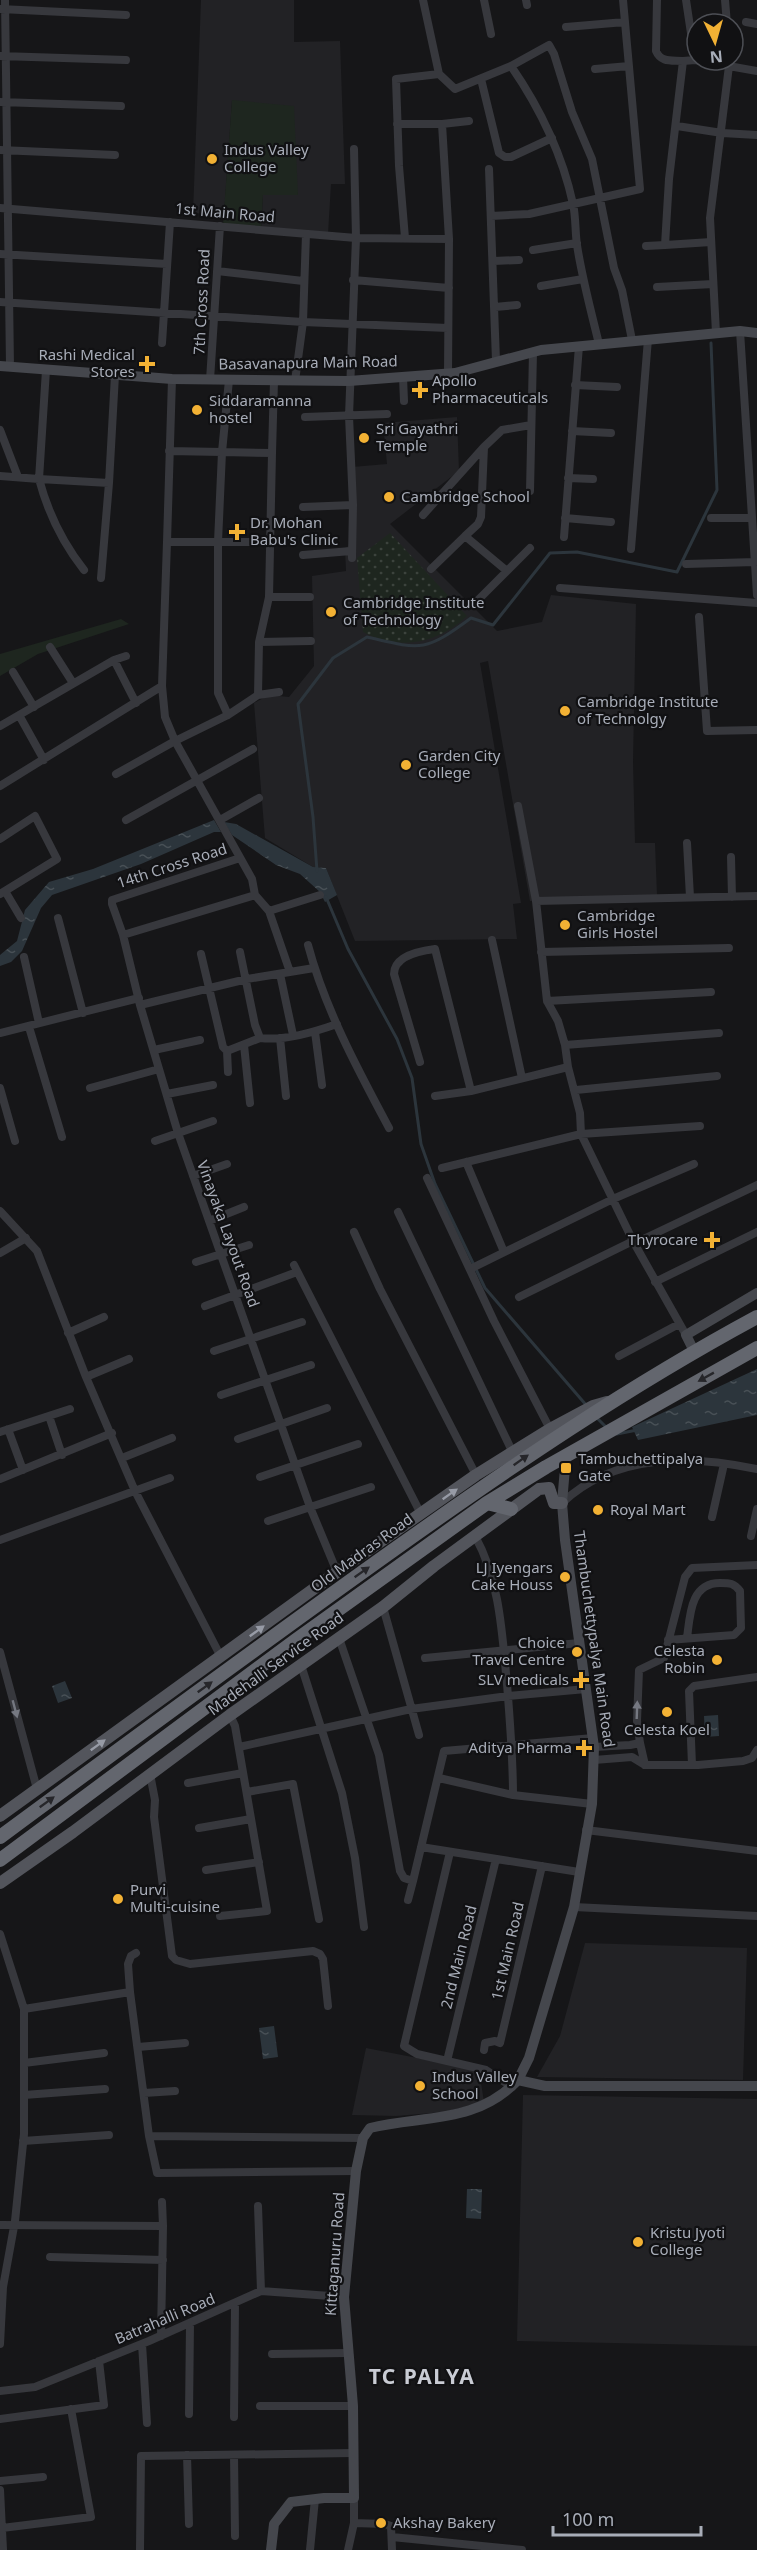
<svg xmlns="http://www.w3.org/2000/svg" width="757" height="2550" viewBox="0 0 757 2550" font-family="'Noto Sans',sans-serif">
  <defs>
    <pattern id="park-dots" width="8" height="8" patternUnits="userSpaceOnUse" patternTransform="scale(1.5)"><rect width="8" height="8" fill="#1e261f"/><path d="M2 2h.1M6 6h.1" fill="none" stroke="#3c433d" stroke-width="1.8" stroke-linecap="round"/></pattern>
    <pattern id="water-ripples" width="26" height="14" patternUnits="userSpaceOnUse" patternTransform="scale(1.5)"><rect width="26" height="14" fill="#2c353c"/><path d="M2 4q2-2 4 0t4 0M15 11q2-2 4 0t4 0" fill="none" stroke="#485056"/></pattern>
  </defs>
  <rect width="100%" height="100%" fill="#161618"/>
  <path fill="#222225" d="M201 0H294V42L340 41 345 184H331L328 234 261 228 263 195 298 194 232 101 224 215 193 213Z
    M457 417 459 471 390 524 497 631 542 622 551 595 636 604 633 762 635 843H655L657 895 530 901 488 661 480 663 521 903 513 904 517 939 355 941 326 868 313 867 265 838 254 703 269 695 289 697 314 666 312 576 346 571 345 548 355 543 352 467 387 464 383 423Z
    M585 1943 747 1948 743 2080 537 2077 560 2036Z
    M366 2048 479 2070 484 2102 444 2112 396 2116 352 2115Z
    M523 2095 757 2099V2346L517 2341Z"/>
  <path fill="#1e261f" d="M232 100 294 106 298 195H263L261 228 223 225Z
    M121 619 129 624 38 654 0 676V654Z"/>
  <path fill="url(#park-dots)" d="M390 533 467 616C438 644 399 651 363 632L357 558Z"/>
  <path fill="url(#water-ripples)" d="M214 820 221 832H214L141 864 52 895 41 908 22 951 11 962 0 966V955L17 941 25 910 49 882 93 869Z
    M224 822 236 824 313 867 326 868 337 895 325 902 320 892 300 874 276 865 232 835Z
    M757 1369V1415L638 1440 632 1427Z
    M65 1681 72 1698 58 1703 52 1686Z
    M718 1715 719 1736 705 1737 704 1716Z
    M274 2026 278 2057 263 2059 259 2028Z
    M467 2189H482L481 2219 466 2218Z"/>
  <g fill="none" stroke-linecap="round" stroke-linejoin="round">
    <path stroke="#2c353c" stroke-width="3" d="M317 871 313 817 298 704 333 658 367 637C422 650 425 652 471 618L493 625 550 553 577 552 677 572 717 490 711 343
      M326 897 348 949 397 1039 412 1078 421 1144 435 1184 485 1288 587 1406
      M596 1417 606 1427
      M617 1434 637 1430"/>
    <path stroke="#37383d" stroke-width="8" d="M5 0 10 366
      M423 0 439 74
      M484 0 491 34
      M526 0 527 5
      M657 0 656 51C661 63 672 60 683 61
      M686 0 695 60 757 71
      M725 0 727 24
      M0 9 126 15
      M746 22 757 24
      M566 27 625 22
      M0 56 126 60
      M695 60 683 61 669 179 665 245 711 242
      M511 66C540 108 562 153 573 204 576 217 575 232 577 245 582 278 591 311 599 344
      M595 69 629 66
      M481 79 499 153 505 157H511L552 138
      M0 102 121 106
      M397 124H442L449 239 448 374
      M442 124 469 121
      M677 126 722 133 757 135
      M0 150 115 155
      M489 169 496 361
      M0 208 356 238 449 239
      M491 216 529 214 640 189 623 0
      M405 238 399 166 396 79 439 74 455 89 511 66 549 45 554 54 572 112 592 159 614 268 622 290 632 340
      M646 246 665 245
      M533 250 577 243
      M0 254 167 264
      M494 261 519 260
      M217 271 303 281
      M353 280 449 288
      M541 286 583 279
      M657 287 713 284
      M0 302 303 322 448 328
      M495 307 517 305
      M740 331 757 595
      M716 333 710 218 729 66
      M162 343 170 222
      M46 370 39 479 109 483 115 375
      M403 377 404 401
      M210 380 220 226
      M295 381 303 322 306 234
      M575 385 617 387
      M305 417 387 414
      M0 430 18 477
      M572 431 611 433
      M169 451 222 452 229 380
      M272 453 274 381
      M0 476 39 479C48 513 62 542 84 570
      M568 478 593 479
      M530 491 533 352
      M303 507 353 505
      M423 515 484 447
      M565 518 611 522
      M711 518H752
      M564 537 579 346
      M167 542 172 379
      M631 549 648 339
      M303 555 351 551
      M352 558 353 505 349 416 356 238 354 149
      M686 564 755 562
      M431 569 465 536
      M507 571 530 548
      M101 578 109 483
      M560 588 757 603
      M269 597H310
      M478 600 507 571 465 536 478 524 481 517 484 447 502 430 531 425
      M699 617 707 731 757 730
      M259 642 311 641
      M50 647 73 683
      M114 660 136 703
      M13 672 34 707
      M162 686 167 542H218L222 452 272 453 269 597 259 642 258 695 228 715 175 741 252 879 255 895
      M258 695 279 692
      M19 715 44 760
      M228 715 218 693V542H270
      M0 726 114 660 126 656
      M0 786 162 686 165 717 175 741 116 774
      M518 806 536 901 547 1001 558 1021 565 1045 568 1067 580 1113 581 1134 633 1241 686 1335
      M126 820 253 749
      M220 820 259 798
      M0 839 35 816 57 859 0 894
      M687 843 690 897
      M731 857 732 897
      M240 858 112 900V904L123 935 140 1005 178 1133 310 1507 337 1572
      M5 891 21 918
      M536 901 757 896
      M269 911 290 972
      M58 918 83 1013
      M123 935 255 895 269 911 320 895
      M492 940 522 1078
      M308 945C325 1009 358 1070 389 1128
      M240 952 255 1025 260 1038C285 1041 314 1032 337 1024
      M541 952 729 948
      M201 954 223 1047 227 1051 228 1072
      M24 957 39 1023
      M280 974 293 1035
      M547 1001 711 992
      M140 1005 247 979 314 968
      M29 1027 62 1137
      M315 1032 322 1085
      M0 1033 139 998
      M280 1038 286 1096
      M244 1045 250 1103
      M565 1045 719 1033
      M154 1050 200 1040
      M227 1051 260 1038
      M420 1062 394 974C394 956 419 951 435 949L471 1091
      M0 1088 15 1141
      M90 1088 159 1069
      M576 1090 717 1076
      M167 1094 213 1085
      M435 1096 471 1091 568 1067
      M155 1141 213 1121
      M466 1162 504 1252
      M442 1168 581 1134 700 1126
      M193 1176 227 1164
      M427 1178 494 1321 550 1429
      M0 1211 37 1251 86 1377 135 1491 221 1657
      M398 1212 512 1451
      M209 1221 244 1207
      M354 1232 380 1289 476 1475
      M635 1243 757 1185
      M0 1253 26 1238
      M196 1262 249 1245
      M294 1265 421 1514
      M470 1269 613 1199 694 1164
      M655 1282 757 1232
      M519 1297 633 1241
      M205 1306 297 1272
      M68 1333 104 1317
      M214 1351 302 1322
      M619 1356 679 1324
      M86 1377 129 1359
      M221 1395 311 1365
      M49 1416 62 1455
      M8 1429 23 1470
      M0 1432 70 1409
      M238 1439 327 1408
      M122 1458 172 1438
      M260 1477 358 1444
      M0 1479 112 1433
      M562 1503C615 1453 690 1455 757 1469
      M712 1517 724 1464
      M268 1521 371 1487
      M475 1536C500 1581 502 1633 507 1684 510 1721 513 1758 513 1795
      M751 1536 757 1509
      M0 1540 170 1478
      M383 1607 419 1735
      M339 1638 379 1755 400 1871 404 1878 413 1881 444 1751 593 1738
      M668 1640 734 1635 741 1628 740 1591C734 1583 730 1583 720 1583 690 1583 690 1616 687 1638
      M0 1652 37 1789
      M425 1658 579 1643
      M301 1665 342 1793 355 1858 364 1927
      M640 1743 645 1765
      M239 1747 411 1709 508 1696 586 1689
      M594 1747 630 1745 640 1743 637 1721 639 1670 664 1658 685 1577 692 1568 757 1565
      M594 1760 632 1757 645 1765H698L743 1761 752 1758 757 1750
      M692 1765 689 1691 694 1686 757 1677
      M150 1774 155 1800 154 1817 172 1956 176 1960 190 1964 313 1951 320 1954 323 1959 328 2006
      M439 1778 513 1795 592 1804
      M188 1783 243 1773
      M247 1792 293 1784 319 1919
      M199 1828 251 1819
      M586 1830 757 1851
      M421 1847 579 1872
      M450 1852 404 2046 417 2054 486 2070 512 2087
      M206 1870 259 1862
      M408 1900 413 1881
      M574 1907 757 1916
      M220 1916 267 1911 235 1726 230 1715
      M0 1934 24 2009V2134L15 2221 3 2287 0 2344
      M136 1953 131 1956 128 1964 130 1992 149 2136 157 2173 356 2171
      M24 2009 130 1992
      M138 2047 185 2043
      M484 2050 485 2043 495 2041 500 2043 542 1866
      M447 2061 496 1859
      M24 2063 104 2053
      M144 2093 175 2091
      M24 2095 105 2089
      M149 2136 363 2138
      M23 2141 109 2135
      M162 2202 163 2226
      M258 2206 261 2291
      M0 2225 163 2226 161 2336
      M50 2257 163 2260
      M142 2344 147 2423
      M272 2354 347 2353
      M0 2391 35 2387 149 2341 261 2291 344 2297
      M260 2406H353
      M189 2414 190 2323
      M234 2417 235 2303
      M0 2419 104 2405 99 2361
      M187 2455 189 2524
      M234 2455 235 2536
      M0 2481 43 2477
      M0 2490 3 2550
      M354 2498V2523L385 2524 391 2526 392 2550
      M2 2528 91 2517 71 2409
      M392 2537 522 2550
      M140 2550 141 2456 353 2453
      M310 2550 315 2499
      M348 2550 354 2523"/>
    <path stroke="#45474d" stroke-width="10" d="M0 366 172 379 349 381 455 373 541 350 740 331 757 333
      M694 1351 686 1335 757 1293
      M566 1456 562 1503 565 1540 594 1747 592 1804 574 1907 529 2058 518 2080 545 2086H757
      M271 2550 274 2524 291 2502 324 2498H354L353 2406 344 2297 356 2171 363 2138 370 2128C424 2115 476 2124 518 2080"/>
    <path stroke="#53555c" stroke-width="12" d="M0 1816 337 1572 476 1475 550 1429 593 1406 607 1402
      M0 1883 73 1832 230 1715 383 1607 434 1566 539 1489 549 1488 554 1503H562"/>
    <path stroke="#63666e" stroke-width="14" d="M487 1503 511 1509
      M0 1837C130 1741 260 1645 392 1551 510 1467 629 1386 757 1317
      M0 1860 296 1640 487 1503 546 1467 757 1348"/>
  </g>
  <defs><path id="oneway-solid" d="M-6-.8H1V-3.2L6.5 0L1 3.2V.8H-6Z" transform="scale(1.5)"/></defs>
  <g fill="#26262a">
    <use href="#oneway-solid" transform="translate(706 1377) rotate(151)"/>
    <use href="#oneway-solid" transform="translate(521 1460) rotate(-35)"/>
    <use href="#oneway-solid" transform="translate(362 1572) rotate(-35)"/>
    <use href="#oneway-solid" transform="translate(205 1687) rotate(-36)"/>
    <use href="#oneway-solid" transform="translate(47 1802) rotate(-36)"/>
  </g>
  <g fill="#979ba6">
    <use href="#oneway-solid" transform="translate(450 1494) rotate(-35)"/>
    <use href="#oneway-solid" transform="translate(257 1631) rotate(-36)"/>
    <use href="#oneway-solid" transform="translate(98 1745) rotate(-36)"/>
  </g>
  <g fill="#757881">
    <use href="#oneway-solid" transform="translate(15 1709) rotate(75)"/>
    <use href="#oneway-solid" transform="translate(637 1710) rotate(-88)"/>
  </g>
  <g fill="#f2b134" stroke="#111113" stroke-width="2">
    <circle cx="212" cy="159" r="6"/>
    <path d="M144 355h6v6h6v6h-6v6h-6v-6h-6v-6h6z"/>
    <path d="M417 381h6v6h6v6h-6v6h-6v-6h-6v-6h6z"/>
    <circle cx="197" cy="410" r="6"/>
    <circle cx="364" cy="438" r="6"/>
    <circle cx="389" cy="497" r="6"/>
    <path d="M234 523h6v6h6v6h-6v6h-6v-6h-6v-6h6z"/>
    <circle cx="331" cy="612" r="6"/>
    <circle cx="565" cy="711" r="6"/>
    <circle cx="406" cy="765" r="6"/>
    <circle cx="565" cy="925" r="6"/>
    <path d="M709 1231h6v6h6v6h-6v6h-6v-6h-6v-6h6z"/>
    <rect x="560" y="1462" width="12" height="12" rx="3"/>
    <circle cx="598" cy="1510" r="6"/>
    <circle cx="565" cy="1577" r="6"/>
    <circle cx="577" cy="1652" r="6"/>
    <circle cx="717" cy="1660" r="6"/>
    <path d="M578 1671h6v6h6v6h-6v6h-6v-6h-6v-6h6z"/>
    <circle cx="667" cy="1712" r="6"/>
    <path d="M581 1739h6v6h6v6h-6v6h-6v-6h-6v-6h6z"/>
    <circle cx="118" cy="1899" r="6"/>
    <circle cx="420" cy="2086" r="6"/>
    <circle cx="638" cy="2242" r="6"/>
    <circle cx="381" cy="2523" r="6"/>
  </g>
  <g text-anchor="middle" stroke-width="4.5" stroke-linejoin="round" paint-order="stroke">
    <g font-size="15" fill="#a8adb8" stroke="#111113" text-anchor="start">
      <text x="224" y="155">Indus Valley<tspan x="224" dy="17">College</tspan></text>
      <text x="135" y="360" text-anchor="end">Rashi Medical<tspan x="135" dy="17">Stores</tspan></text>
      <text x="432" y="386">Apollo<tspan x="432" dy="17">Pharmaceuticals</tspan></text>
      <text x="209" y="406">Siddaramanna<tspan x="209" dy="17">hostel</tspan></text>
      <text x="376" y="434">Sri Gayathri<tspan x="376" dy="17">Temple</tspan></text>
      <text x="401" y="502">Cambridge School</text>
      <text x="250" y="528">Dr. Mohan<tspan x="250" dy="17">Babu's Clinic</tspan></text>
      <text x="343" y="608">Cambridge Institute<tspan x="343" dy="17">of Technology</tspan></text>
      <text x="577" y="707">Cambridge Institute<tspan x="577" dy="17">of Technolgy</tspan></text>
      <text x="418" y="761">Garden City<tspan x="418" dy="17">College</tspan></text>
      <text x="577" y="921">Cambridge<tspan x="577" dy="17">Girls Hostel</tspan></text>
      <text x="698" y="1245" text-anchor="end">Thyrocare</text>
      <text x="578" y="1464">Tambuchettipalya<tspan x="578" dy="17">Gate</tspan></text>
      <text x="610" y="1515">Royal Mart</text>
      <text x="553" y="1573" text-anchor="end">LJ Iyengars<tspan x="553" dy="17">Cake Houss</tspan></text>
      <text x="565" y="1648" text-anchor="end">Choice<tspan x="565" dy="17">Travel Centre</tspan></text>
      <text x="705" y="1656" text-anchor="end">Celesta<tspan x="705" dy="17">Robin</tspan></text>
      <text x="569" y="1685" text-anchor="end">SLV medicals</text>
      <text x="667" y="1735" text-anchor="middle">Celesta Koel</text>
      <text x="572" y="1753" text-anchor="end">Aditya Pharma</text>
      <text x="130" y="1895">Purvi<tspan x="130" dy="17">Multi-cuisine</tspan></text>
      <text x="432" y="2082">Indus Valley<tspan x="432" dy="17">School</tspan></text>
      <text x="650" y="2238">Kristu Jyoti<tspan x="650" dy="17">College</tspan></text>
      <text x="393" y="2528">Akshay Bakery</text>
    </g>
    <g font-size="15" fill="#a8adb8" stroke="#111113">
      <text transform="translate(225 213) rotate(5)" y="5">1st Main Road</text>
      <text transform="translate(202 302) rotate(-87)" y="5">7th Cross Road</text>
      <text transform="translate(308 363) rotate(-1)" y="5">Basavanapura Main Road</text>
      <text transform="translate(172 866) rotate(-18)" y="5">14th Cross Road</text>
      <text transform="translate(228 1234) rotate(70)" y="5">Vinayaka Layout Road</text>
      <text transform="translate(362 1553) rotate(-36)" y="5">Old Madras Road</text>
      <text transform="translate(594 1639) rotate(82)" y="5">Thambuchettypalya Main Road</text>
      <text transform="translate(276 1664) rotate(-36)" y="5">Madehalli Service Road</text>
      <text transform="translate(508 1951) rotate(-77)" y="5">1st Main Road</text>
      <text transform="translate(459 1957) rotate(-76)" y="5">2nd Main Road</text>
      <text transform="translate(335 2254) rotate(-86)" y="5">Kittaganuru Road</text>
      <text transform="translate(165 2319) rotate(-23)" y="5">Batrahalli Road</text>
    </g>
    <g font-size="21" font-weight="bold" letter-spacing="1.5" fill="#c9ccd4" stroke="#111113">
      <text x="422" y="2384">TC PALYA</text>
    </g>
  </g>
  <g transform="translate(715 42) rotate(175)"><circle r="28" fill="#111113" stroke="#4d4f55" stroke-width="1.5"/>
  <path d="M0-4.5L10 22L0 15L-10 22Z" fill="#f2b134"/>
  <text y="-9" font-size="16" font-weight="bold" text-anchor="middle" fill="#a8adb8">N</text>
  </g>
  <path d="M553 2526v9h148v-9" fill="none" stroke="#a8adb8" stroke-width="3"/>
  <text x="562" y="2526" font-size="18" fill="#a8adb8" stroke="#111113" stroke-width="4.5" paint-order="stroke">100 m</text>
</svg>
